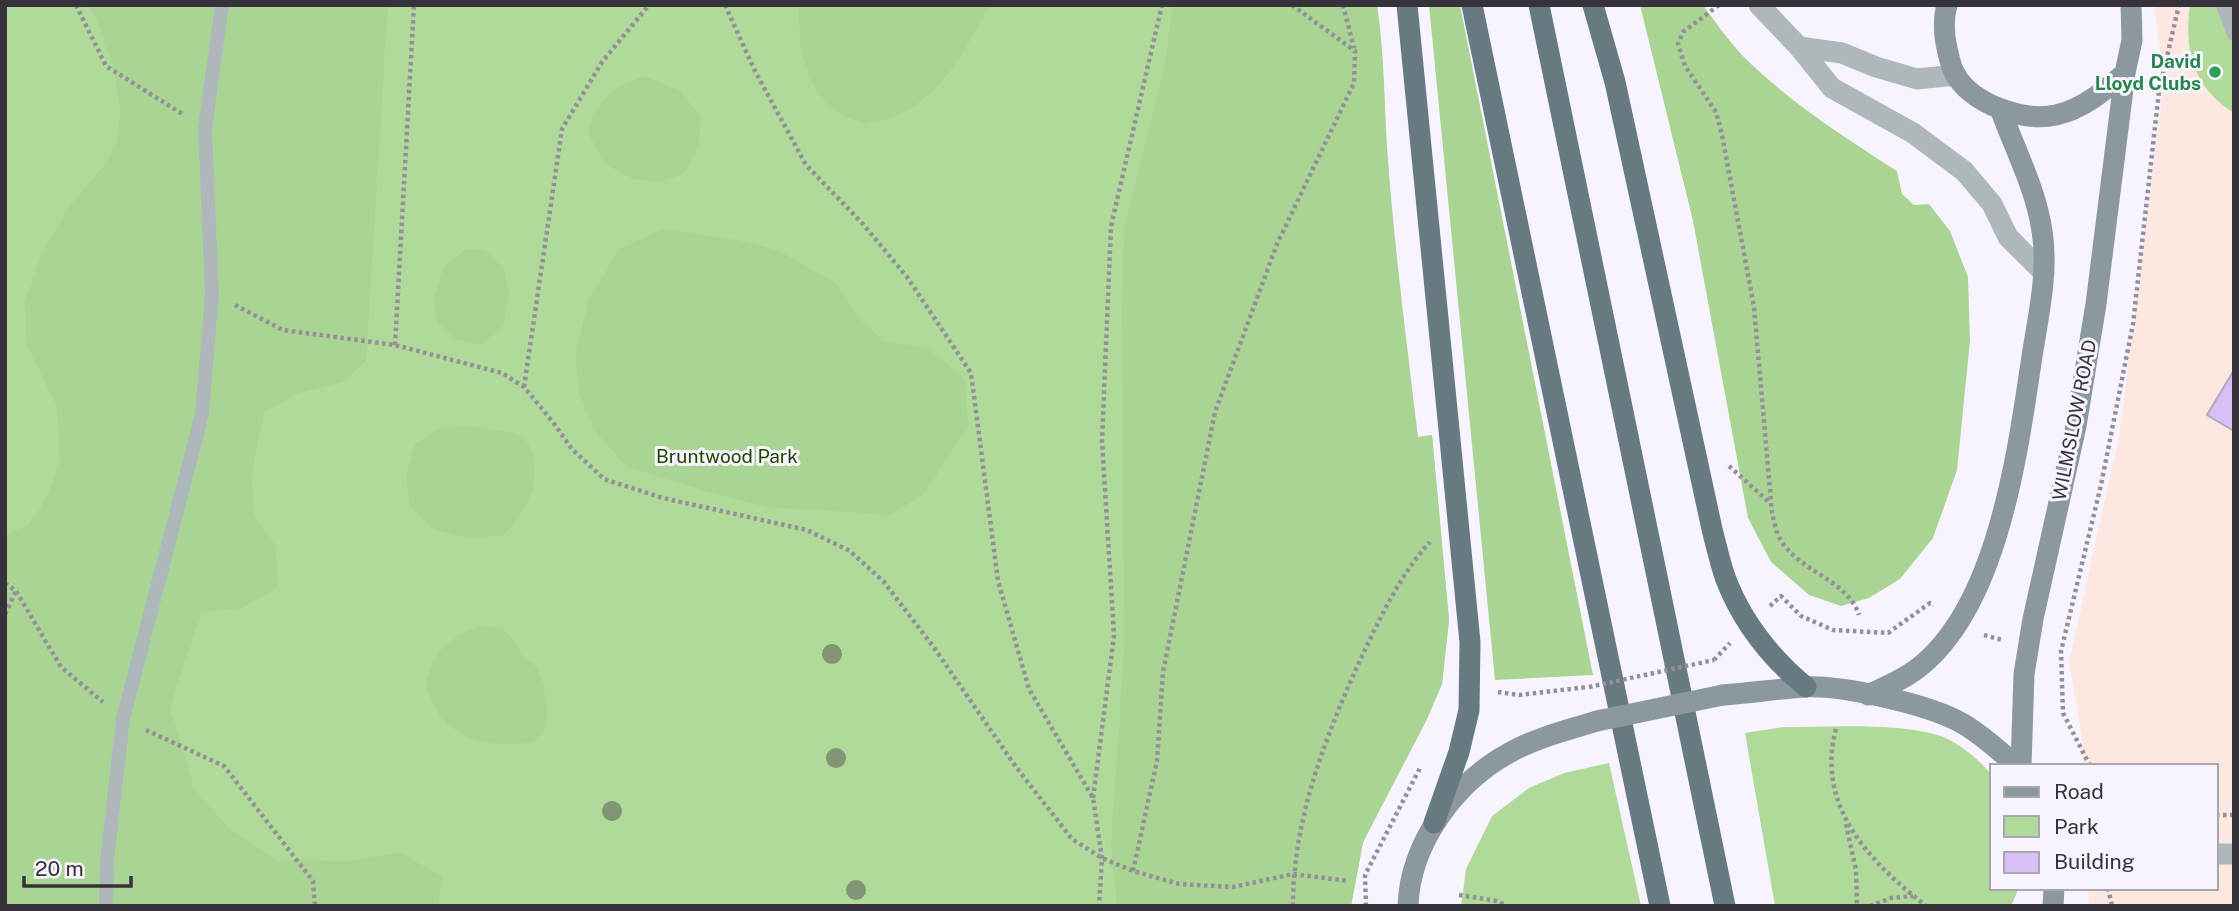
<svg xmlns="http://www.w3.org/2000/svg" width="2239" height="911" viewBox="0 0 2239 911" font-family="'Public Sans',sans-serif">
  <rect width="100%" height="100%" fill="#f8f4ff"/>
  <path fill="#fce7e1" d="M2154 5H2234V906H2089L2088 888H2216V766H2083L2082 736 2069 663 2120 431 2164 81Z"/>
  <path fill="#afda9a" d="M5 5H1343L1418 437 1432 435 1449 620 1442 684 1426 721 1363 842 1351 906H5Z
    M2190 5H2234V113C2193 88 2184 50 2190 5Z
    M1784 727C1828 727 1900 722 1941 736 1961 744 1978 759 1992 775V888H2019L2011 906H1775L1745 733Z
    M1609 763 1641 906H1461L1466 869 1492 816 1529 788 1564 773Z"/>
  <path fill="#aad494" d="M90 5H388L366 361 343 382 295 394 264 413 252 472 254 517 276 545 278 587 241 609 201 612 170 709 195 791 232 831 276 860 348 861 401 852 443 878 438 906H5V535L29 524 45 500 60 463 57 407 26 342 25 302 43 251 69 207 103 167 117 143 120 110 111 57Z
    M798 5H989C968 47 941 97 896 116 886 120 874 121 864 124 855 120 842 116 834 110 803 83 798 44 798 5Z
    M1173 5H1377C1385 56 1384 109 1388 160 1395 253 1407 345 1418 437L1432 435 1449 620 1442 684 1426 721 1363 842 1351 906H1117L1111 844 1124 648 1122 307 1124 227 1165 63Z
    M1429 5H1460L1593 675 1495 680Z
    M1640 5H1703C1716 23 1728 40 1743 56 1788 101 1844 137 1897 171L1902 194 1914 205 1929 204 1950 231 1968 277 1970 341 1957 470 1933 538 1900 579 1869 598 1841 606 1809 595 1771 562 1748 518 1693 221Z
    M644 76 679 90 700 116 699 145 684 174 659 182 633 179 605 164 588 132C600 96 610 90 644 76Z
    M663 229 738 240 777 250 837 284 857 316 883 341 929 349 965 379 968 426 924 494 888 516 830 510 770 508 705 491 627 467 594 430 580 396 575 353 589 299 619 249Z
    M465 250H485L504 268 509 293 503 326 482 345 454 339 437 322 434 298 446 265Z
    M469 426C482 429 507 429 518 435 527 439 531 448 533 457 540 488 524 512 504 535L470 539 433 529 410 507 406 475 416 443 440 429Z
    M480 626 502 628 515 642 523 657 537 667 544 686 548 712 545 730 534 742C499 747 463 745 439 714 433 706 430 694 426 684 436 648 445 640 480 626Z"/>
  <path fill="#d8c0f6" stroke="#b0a9ba" stroke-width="2" d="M2234 370V431L2207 415Z"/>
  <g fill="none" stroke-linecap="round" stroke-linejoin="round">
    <path stroke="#949099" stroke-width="4.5" stroke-dasharray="3.5 3.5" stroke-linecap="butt" d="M76 5 106 66 184 115
      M725 5 755 71 806 165 863 224 907 277 971 373 998 581 1029 689 1093 798 1102 858 1099 906
      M1343 5 1354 48
      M1719 5 1683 32 1678 44 1685 66 1716 112 1722 135 1754 307 1772 513C1774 521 1776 532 1780 539 1798 571 1848 580 1859 615
      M235 305 283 330 395 345 502 373 524 387 552 421 572 449 604 479 663 498 807 530 850 551 884 582 935 649 1016 767 1072 839 1102 858 1133 871 1179 884 1233 887 1293 874 1349 881
      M395 345 414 5
      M524 387 562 129 602 62 649 5
      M1729 466 1769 502
      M5 583 16 591 61 667 103 702
      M1770 606 1781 596 1801 616 1833 630 1888 633 1930 603 1934 605
      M5 614 16 591
      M1984 635 2002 640
      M1714 660 1730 643
      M1498 692 1519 695 1587 687
      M1836 729C1815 806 1870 862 1926 906
      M146 730 224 766 313 881 315 906
      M2090 766 2063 713 2061 651 2101 485 2133 324 2159 91 2179 5
      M1093 798 1114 636 1102 441 1111 226 1162 5
      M2216 815H2234
      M1846 824 1856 870 1857 906
      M1133 871 1157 761 1163 672 1215 412 1277 244 1354 83 1355 51 1292 5
      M2108 888 2112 906
      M1459 895 1497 901 1507 906
      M1293 906C1293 818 1326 735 1362 656 1381 616 1400 575 1430 542
      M1366 906 1365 875 1421 766
      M1870 906 1891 898 1913 896"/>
    <path stroke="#aeb8bb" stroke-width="14" d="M2223 5 2234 34
      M106 906 107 861 123 719 202 414 212 294 205 128 222 5"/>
    <path stroke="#aeb8bb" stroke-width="21" d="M1759 5 1799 47 1842 53 1876 67 1917 79 1956 75
      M1799 47 1832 88 1913 133 1964 171 1992 204 2008 237 2044 273
      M2216 854H2234"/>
    <path stroke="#8b999e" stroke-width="21" d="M1947 5C1944 15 1944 27 1945 37 1947 49 1949 63 1955 74 1972 104 2023 122 2056 115 2083 109 2104 91 2125 73
      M1723 695C1750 693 1777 689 1804 687 1842 685 1921 703 1956 720 1978 731 1998 750 2017 766
      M1868 695C1882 688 1898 682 1911 673 1996 616 2017 457 2031 363 2037 321 2049 274 2042 231 2036 189 2015 150 2001 111
      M2021 766 2024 674 2033 619 2076 426 2096 304 2125 73 2132 40 2131 5
      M1408 906C1410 843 1456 781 1511 752 1538 737 1568 730 1597 721
      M2053 906 2054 888"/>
    <path stroke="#687a81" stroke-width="21" d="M1407 5 1470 642 1469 710 1459 752 1434 823
      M1472 5 1660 906
      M1539 5 1725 906
      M1593 5 1615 82 1712 529C1716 545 1720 562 1725 577 1741 620 1771 658 1806 687"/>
    <path stroke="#949099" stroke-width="4.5" stroke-dasharray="3.5 3.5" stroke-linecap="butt" d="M1589 687 1714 660"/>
    <path stroke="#8b999e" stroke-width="21" d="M1597 721 1723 695"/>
  </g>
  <g fill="#819473">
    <circle cx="832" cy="654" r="10"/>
    <circle cx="836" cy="758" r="10"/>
    <circle cx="612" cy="811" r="10"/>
    <circle cx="856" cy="890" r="10"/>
  </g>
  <circle fill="#2e9e5b" stroke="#f8f4ff" stroke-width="2.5" cx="2215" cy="72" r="7"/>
  <g text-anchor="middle" stroke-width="6" stroke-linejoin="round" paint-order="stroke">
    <g font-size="19" font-weight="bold" fill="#27864d" stroke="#f8f4ff" text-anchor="end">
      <text x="2201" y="68">David<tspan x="2201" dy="22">Lloyd Clubs</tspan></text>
    </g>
    <g font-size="19" fill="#353239" stroke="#f8f4ff">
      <text transform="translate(2074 420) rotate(-79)" y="7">WILMSLOW ROAD</text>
    </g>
    <g font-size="19" fill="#1f4500" stroke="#f8f4ff">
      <text x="727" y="463">Bruntwood Park</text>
    </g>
  </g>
  <rect width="2239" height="911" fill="none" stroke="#353239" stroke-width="14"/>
  <rect x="1990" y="764" width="228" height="126" fill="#f8f4ff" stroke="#aaa6b0" stroke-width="2"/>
  <rect x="2004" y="787" width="35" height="10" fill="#8b999e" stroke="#aaa6b0" stroke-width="2"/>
  <text x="2054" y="799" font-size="21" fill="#353239">Road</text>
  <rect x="2004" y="816" width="35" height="21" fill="#afda9a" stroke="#aaa6b0" stroke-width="2"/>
  <text x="2054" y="834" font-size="21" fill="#353239">Park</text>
  <rect x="2004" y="852" width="35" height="21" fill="#d8c0f6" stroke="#aaa6b0" stroke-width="2"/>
  <text x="2054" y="869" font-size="21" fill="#353239">Building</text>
  <path d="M24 876v10h107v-10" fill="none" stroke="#353239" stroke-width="3.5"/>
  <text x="35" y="876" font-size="21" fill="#353239" stroke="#f8f4ff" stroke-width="5" paint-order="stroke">20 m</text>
</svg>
